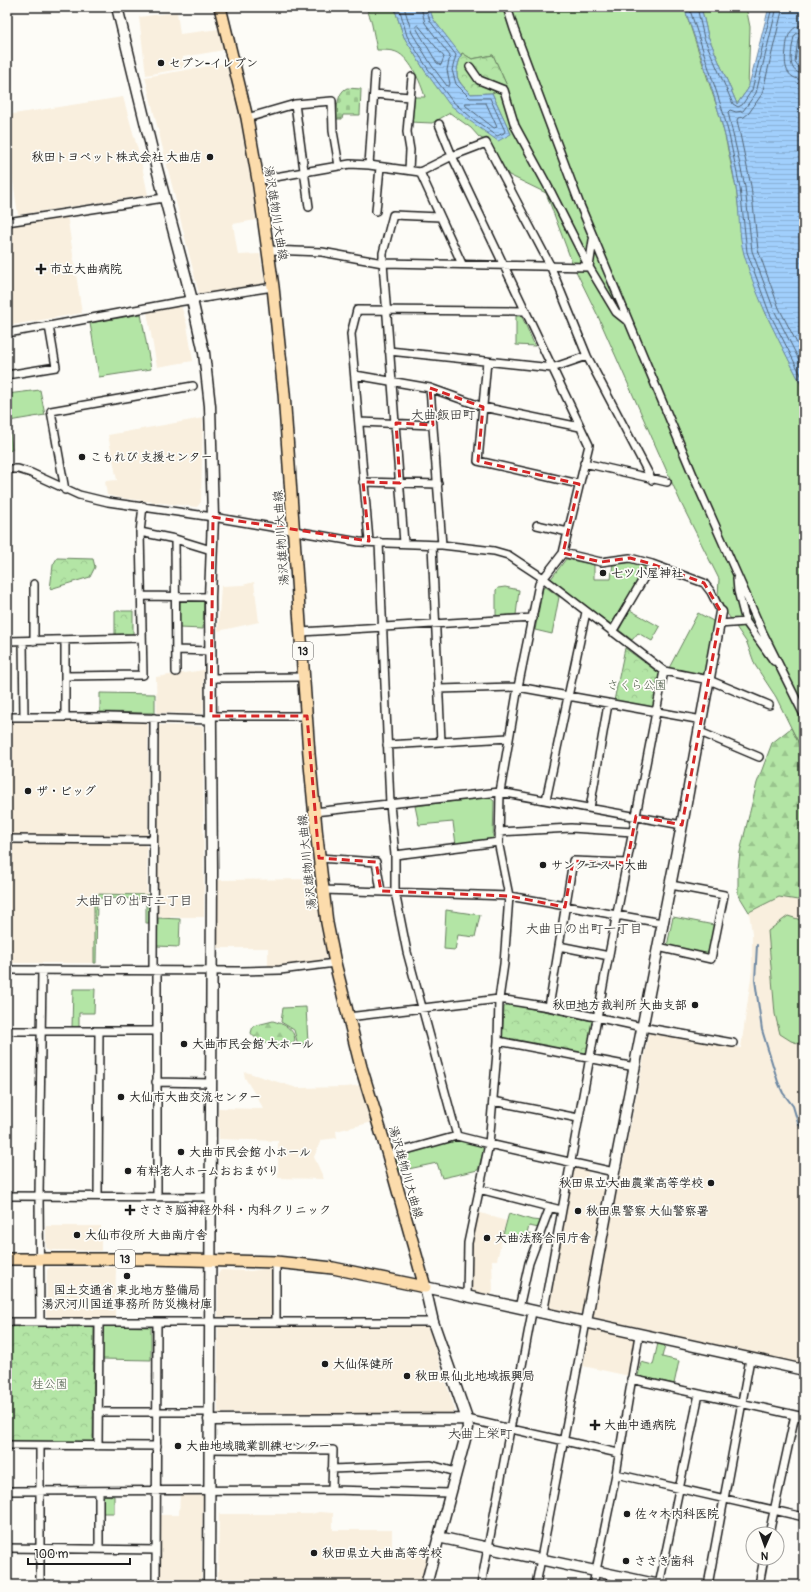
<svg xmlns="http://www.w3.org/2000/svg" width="811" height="1592" viewBox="0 0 811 1592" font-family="Pangolin,'Klee One',sans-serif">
  <defs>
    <pattern id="forest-firs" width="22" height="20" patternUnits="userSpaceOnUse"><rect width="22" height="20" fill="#b3e5a5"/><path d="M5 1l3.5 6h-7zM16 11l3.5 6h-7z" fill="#99c48d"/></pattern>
    <pattern id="cemetery-stones" width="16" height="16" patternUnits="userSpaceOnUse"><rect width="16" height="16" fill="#b3e5a5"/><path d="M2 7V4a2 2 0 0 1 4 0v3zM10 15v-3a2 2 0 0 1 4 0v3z" fill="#99c48d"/></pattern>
    <pattern id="park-crowns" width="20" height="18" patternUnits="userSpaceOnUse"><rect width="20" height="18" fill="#b3e5a5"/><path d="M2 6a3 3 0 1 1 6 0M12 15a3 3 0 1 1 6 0" fill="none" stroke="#99c48d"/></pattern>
    <pattern id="water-rules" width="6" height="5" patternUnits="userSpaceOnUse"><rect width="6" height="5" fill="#a1cffc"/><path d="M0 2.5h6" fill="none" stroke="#8ab1d7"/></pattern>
  </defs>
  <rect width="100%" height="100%" fill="#fdfcf7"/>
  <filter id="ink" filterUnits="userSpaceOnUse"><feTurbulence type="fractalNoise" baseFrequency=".025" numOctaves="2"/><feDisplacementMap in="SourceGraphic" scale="8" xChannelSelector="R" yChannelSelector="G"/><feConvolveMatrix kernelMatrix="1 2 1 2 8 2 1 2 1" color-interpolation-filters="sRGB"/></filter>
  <g filter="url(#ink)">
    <path fill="#f9efde" d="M177 12 180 34 219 29 224 50 183 57 185 68 146 75 139 17Z
      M227 63 241 120 251 176 256 220 233 224 238 255 260 254 265 284 199 294 145 77Z
      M123 97 141 161 148 195 18 215 7 139V115Z
      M67 215 82 313 7 326V224Z
      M181 305 187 325 193 361 157 367 147 312Z
      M203 418 201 502 197 507 120 498 107 495 105 481 117 480 108 435Z
      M254 582 259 622 218 631 221 586 243 585Z
      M204 670 203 714 157 713 156 677Z
      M7 719 144 720 148 724V833L144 837H7Z
      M157 725 203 726 204 917H157Z
      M7 843 143 844 147 847V895L94 894V963H7Z
      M314 879 327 961 268 967V948H217L218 880Z
      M779 897 804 901V1364L592 1317 649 1032 741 1048 752 971V933L749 912Z
      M246 1072 297 1088 346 1087 361 1085 373 1122 336 1131 337 1138 321 1140 314 1157 324 1179 278 1178V1141L219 1139 218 1108 264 1109 245 1078 244 1073Z
      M574 1165 589 1168 586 1187 605 1190 582 1312 578 1314 549 1308 547 1305 571 1167Z
      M478 1212 506 1221 497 1260H492L493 1291 491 1295 474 1292 471 1288V1245Z
      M46 1226H101V1251L51 1250 46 1248Z
      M50 1267H116L115 1319 48 1318 46 1315 47 1270Z
      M270 1268 273 1269V1316L271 1319 218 1318V1274L221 1270 251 1271Z
      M218 1324H427L455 1410 452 1413H218Z
      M590 1328 636 1338 629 1376 583 1366Z
      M180 1495H203L201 1585H159L160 1515H179Z
      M319 1512 333 1513V1530H392V1548L429 1558 422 1585H218L219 1514H311Z"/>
    <path fill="#b3e5a5" stroke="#688060" d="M366 7H394L404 37 425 71 449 103 470 121 511 134 492 93 507 86 493 55 472 59 462 53 461 56 433 19 429 7H505L518 41 508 7H684L719 113 725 136 736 188 744 253 766 314 804 390V754L776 697 755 665 747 643 726 612 718 596 719 579 681 503 597 314 573 265 546 193 509 175 501 164 488 142 479 137 471 128 450 113 432 123 410 122 412 97H425C421 83 409 54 393 51 388 50 382 50 377 50L371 20Z
      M701 7H746L750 27 748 89 737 104 708 36Z
      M141 314 151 369 99 377 90 323Z
      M516 316H521L523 319 535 346 516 345Z
      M40 390 45 415 9 421 12 450 7 451V394Z
      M566 559 594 565V579H611L613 564 633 562 649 566 611 624 550 580Z
      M505 587 519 590 516 615 496 616V590L498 588Z
      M546 587 559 597 552 634 535 630 543 588Z
      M180 598H204L203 629 179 628Z
      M630 610 660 627 652 641 638 633 632 640 619 630Z
      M698 613 715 622 705 673 702 675 669 668Z
      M100 693 155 694V713L100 712Z
      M489 797 494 801 493 841 456 845 453 822 419 825 415 806Z
      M94 894 150 895 149 923H146V899L97 898 96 963H94Z
      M446 910 480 915 475 937 458 935 455 950 444 949Z
      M788 916 804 921V1045L791 1041 780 1034 775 1014 768 931Z
      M673 917 714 925 708 954 667 946Z
      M158 918 180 919 179 947 157 946Z
      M73 989H95L94 1013H79V1027H72Z
      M306 1007 308 1043 298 1045 294 1030 281 1022 283 1008Z
      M451 1141C462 1141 476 1141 484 1149L478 1170 442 1178 437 1163 399 1171 394 1155Z
      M509 1213 532 1220 542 1221 539 1228 529 1226 527 1234 536 1235 534 1242 503 1235Z
      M103 1326 151 1327V1360L102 1359Z
      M658 1343 665 1345 662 1357 679 1361 674 1384 638 1376 641 1362 653 1365Z
      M102 1495 114 1496V1513H102Z"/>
    <path fill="url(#forest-firs)" stroke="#688060" d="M791 728 804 754V901L779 897 749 912 738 894V869L740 852 757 783 772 743Z
      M273 1021C283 1024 294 1028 295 1040 288 1052 257 1044 251 1033L253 1026Z"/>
    <path fill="url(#cemetery-stones)" stroke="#688060" d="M347 88 361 89 360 115H343L342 119H336C337 109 337 92 347 88Z"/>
    <path fill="url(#park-crowns)" stroke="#688060" d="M462 53 472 59 493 55 507 86 492 93 471 94C454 78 454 75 462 53Z
      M57 558 93 559 95 567 90 577 50 589 53 565Z
      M115 611H133V636H115Z
      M625 648 660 674 653 709 614 701Z
      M508 1004 593 1021 587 1056 502 1040 504 1007Z
      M7 1326H94L93 1442 7 1441Z"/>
    <path fill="url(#water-rules)" stroke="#6c87a2" d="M394 7H429L433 19 461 55C454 76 455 80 471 94L492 93 511 134 498 141 470 121 449 104 425 71 404 37Z
      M684 7H701L708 36 737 104 748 89 769 7H804V26L799 62 804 66V390C782 346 757 302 744 254 738 234 740 209 736 188 726 126 705 66 684 7Z"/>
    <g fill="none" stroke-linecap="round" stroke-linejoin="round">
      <path stroke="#516476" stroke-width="1" d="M399 7 407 36 428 69 452 101 472 118 497 136 504 133 505 131 490 98H470L456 84 452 70 456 55 430 21 426 7
        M404 7 412 33 432 66 447 86H449L450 84 447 70 450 56 425 23 421 7
        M689 7 723 112 729 135 740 188 747 252 769 312 804 381
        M697 7 704 38 733 104 738 107 742 105 752 90 772 7
        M777 7 756 93 743 111 736 112 730 110 728 112 745 187 752 251 774 310 804 370
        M783 7 762 94 749 113 744 117 738 118 737 120 751 186 758 250 779 308 804 357
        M418 25 444 57 441 65 437 63 418 31 416 27Z
        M804 25C789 26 787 38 786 50 784 65 785 79 804 80
        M804 31C801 32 798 32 795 35 793 38 793 43 792 47 791 58 788 73 804 74
        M804 36 801 37 798 39 795 62 800 68 804 69
        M466 103H486L497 127 494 128 466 106Z"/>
      <path stroke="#6c87a2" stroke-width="2" d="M757 945 755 980 762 1030 778 1082 783 1093 793 1106 798 1123 804 1131"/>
      <g stroke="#1c1c1c" stroke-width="10">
        <path id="street" d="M507 7 514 29 580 205 693 475 762 631 804 715
          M470 67 479 80 504 90 515 126 552 194 589 267 616 312 626 320
          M374 94 410 97
          M295 104 309 207
          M247 118 295 104 332 101 333 131 339 166
          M439 124 452 156 589 445 563 553 539 584 518 687 500 792 499 846 509 896 504 964 499 999 498 1041 489 1144 468 1243 467 1296
          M369 165 375 74
          M409 170 410 150 407 132 412 77
          M420 172 462 264
          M258 180 350 164 369 165 420 172 452 156 486 143 550 265 587 356 652 480
          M376 211 380 167
          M7 222 164 198
          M269 250 322 252 383 263 589 267
          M589 267 593 240
          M7 333 49 326
          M389 351 552 368 587 356
          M487 361 478 461 579 484
          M7 375 56 367 49 326 178 302 273 287
          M355 375 430 388 483 407 580 427
          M430 388 442 545
          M359 422 433 425
          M584 463 667 482
          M7 469H18L31 473 79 495 108 502 213 517 359 542 442 545 494 551 508 555 543 578 664 671 709 680 769 705
          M363 482 438 484
          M65 490 51 411 193 386
          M537 525 568 532
          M140 532 175 539 211 550
          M175 539 176 672
          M369 541 351 334 357 310 526 311
          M379 542 390 804 395 855V892L407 952 457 1136
          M404 543 383 263V253L393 215 440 217
          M432 545 441 742
          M563 553 601 562 630 558 652 564 704 583 711 592 721 612
          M737 579 738 591 746 622 774 661
          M34 584V641
          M141 596 210 597
          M719 624 746 622
          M301 632 533 618
          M612 632 652 564
          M7 641 142 638
          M23 641 24 717
          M65 641V676
          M176 650 211 651
          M211 678 304 677
          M438 689 518 687 702 720
          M211 716H307
          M7 717H108L211 720
          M65 717V676L143 675 140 532 143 506
          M700 732 759 757
          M387 745 509 738
          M546 800 586 612
          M590 808 608 704
          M314 812 500 792 682 825
          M499 832 571 828 633 832
          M7 839 152 840
          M395 855 499 842
          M319 858 376 862 381 891
          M323 890 509 896 662 923
          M559 946 609 956
          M658 947 711 959 724 895 671 885
          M7 970 241 971 280 970 335 963
          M153 970 154 718
          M157 970V1197
          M549 1007 573 861 627 863
          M348 1017 499 999 549 1007 642 1027 733 1043
          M7 1031H156
          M498 1041 635 1067
          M156 1082 211 1083
          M493 1101 578 1118
          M388 1155 457 1136 489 1144 614 1172
          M479 1189 561 1210
          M7 1196 210 1197
          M98 1196 99 1031
          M519 1308 529 1263 550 1207
          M543 1314 605 975 664 671
          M276 1321V1262
          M7 1322H433
          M40 1322 39 1196 42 970
          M631 1379 804 1417
          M98 1412H210
          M467 1419 618 1453
          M7 1445 157 1446
          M40 1446V1585
          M98 1446 99 1322
          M209 1449 333 1450 332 1490
          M332 1469 431 1465 456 1472
          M616 1474 804 1517
          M7 1491 332 1490 450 1493
          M769 1534 795 1415
          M7 1548 156 1550
          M99 1549V1491
          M156 1585 157 1322
          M481 1585 532 1312
          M536 1585 586 1322
          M593 1585 616 1474 639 1335
          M659 1585 699 1394
          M708 1585 750 1359
          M759 1585 764 1558"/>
      </g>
      <g stroke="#1c1c1c" stroke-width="13">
        <path id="secondary" d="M117 7 153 154 192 300 204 353 210 406 213 517 210 597 212 871 209 1585
          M586 1322 614 1172 682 825 721 612
          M209 1420 467 1419
          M438 1537 660 1585
          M426 1585 468 1428 467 1419 433 1322 425 1287 804 1370"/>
      </g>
      <g stroke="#1c1c1c" stroke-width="14">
        <path id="primary" d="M7 1259H150L276 1262 333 1268 425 1287 388 1155 361 1067 335 963 327 923 317 838 309 754 284 393 273 287 258 180 247 118 220 7"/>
      </g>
      <use href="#street" stroke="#fdfcf7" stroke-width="7"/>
      <use href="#secondary" stroke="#fdfcf7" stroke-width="10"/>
      <use href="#primary" stroke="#fcdcac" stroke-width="11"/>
    </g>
  </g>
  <path fill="none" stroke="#d62828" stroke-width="3" stroke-dasharray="8 5" stroke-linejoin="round" d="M430 388 483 407 478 461 579 484 563 553 601 562 630 558 652 564 704 583 721 612 682 825 636 816 627 863 573 861 565 907 509 896 381 891 376 862 319 858 307 716H211L213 517 369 541 363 482 400 483 396 423 433 425Z"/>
  <g fill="#1c1c1c" stroke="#fdfcf7" stroke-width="1.5">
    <circle cx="161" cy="63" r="4"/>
    <circle cx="210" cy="157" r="4"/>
    <path d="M39 263h4v4h4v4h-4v4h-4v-4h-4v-4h4z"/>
    <circle cx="82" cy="457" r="4"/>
    <circle cx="603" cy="573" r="4"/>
    <circle cx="28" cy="791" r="4"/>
    <circle cx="543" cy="865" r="4"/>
    <circle cx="695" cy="1005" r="4"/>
    <circle cx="184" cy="1044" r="4"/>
    <circle cx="121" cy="1097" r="4"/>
    <circle cx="181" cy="1152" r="4"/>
    <circle cx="128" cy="1171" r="4"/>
    <circle cx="711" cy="1183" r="4"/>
    <path d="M128 1204h4v4h4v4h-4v4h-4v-4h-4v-4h4z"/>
    <circle cx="578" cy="1211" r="4"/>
    <circle cx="77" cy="1235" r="4"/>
    <circle cx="487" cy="1238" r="4"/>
    <circle cx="127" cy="1276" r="4"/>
    <circle cx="325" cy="1364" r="4"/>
    <circle cx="407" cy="1376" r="4"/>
    <path d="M593 1419h4v4h4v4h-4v4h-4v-4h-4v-4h4z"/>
    <circle cx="178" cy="1446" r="4"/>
    <circle cx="627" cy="1514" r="4"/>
    <circle cx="314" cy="1553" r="4"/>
    <circle cx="626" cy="1561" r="4"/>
  </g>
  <g text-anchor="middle" stroke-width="3.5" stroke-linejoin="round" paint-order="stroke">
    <g fill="#fdfcf7" stroke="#605f5e" stroke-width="1">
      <rect x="293" y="642" width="20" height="18" rx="3"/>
      <rect x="115" y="1250" width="20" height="18" rx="3"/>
    </g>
    <g font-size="11" font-weight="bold" fill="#1c1c1c">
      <text x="303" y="655">13</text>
      <text x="125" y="1263">13</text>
    </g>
    <g font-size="12" font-weight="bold" fill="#1c1c1c" stroke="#fdfcf7" text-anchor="start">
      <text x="169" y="67">セブン-イレブン</text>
      <text x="202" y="161" text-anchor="end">秋田トヨペット株式会社 大曲店</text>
      <text x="50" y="273">市立大曲病院</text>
      <text x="90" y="461">こもれび 支援センター</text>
      <text x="611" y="577">七ツ小屋神社</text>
      <text x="36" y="795">ザ・ビッグ</text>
      <text x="551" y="869">サンクエスト大曲</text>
      <text x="687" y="1009" text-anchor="end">秋田地方裁判所 大曲支部</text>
      <text x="192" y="1048">大曲市民会館 大ホール</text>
      <text x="129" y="1101">大仙市大曲交流センター</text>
      <text x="189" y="1156">大曲市民会館 小ホール</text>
      <text x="136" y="1175">有料老人ホームおおまがり</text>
      <text x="703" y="1187" text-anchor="end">秋田県立大曲農業高等学校</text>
      <text x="139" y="1214">ささき脳神経外科・内科クリニック</text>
      <text x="586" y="1215">秋田県警察 大仙警察署</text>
      <text x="85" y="1239">大仙市役所 大曲南庁舎</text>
      <text x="495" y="1242">大曲法務合同庁舎</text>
      <text x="127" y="1294" text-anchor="middle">国土交通省 東北地方整備局<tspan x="127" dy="14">湯沢河川国道事務所 防災機材庫</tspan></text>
      <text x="333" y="1368">大仙保健所</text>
      <text x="415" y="1380">秋田県仙北地域振興局</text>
      <text x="604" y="1429">大曲中通病院</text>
      <text x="186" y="1450">大曲地域職業訓練センター</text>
      <text x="635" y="1518">佐々木内科医院</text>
      <text x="322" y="1557">秋田県立大曲高等学校</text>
      <text x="634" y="1565">ささき歯科</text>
    </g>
    <g font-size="12" fill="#1c1c1c" stroke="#fdfcf7">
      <text transform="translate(276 213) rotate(81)" y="4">湯沢雄物川大曲線</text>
      <text transform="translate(281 538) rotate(-94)" y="4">湯沢雄物川大曲線</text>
      <text transform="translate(307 862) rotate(-96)" y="4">湯沢雄物川大曲線</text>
      <text transform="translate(406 1172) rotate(74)" y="4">湯沢雄物川大曲線</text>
    </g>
    <g font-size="12" fill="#495845" stroke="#fdfcf7">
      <text x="637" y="689">さくら公園</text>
      <text x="50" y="1388">桂公園</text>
    </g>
    <g font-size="13" fill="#1c1c1c" stroke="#fdfcf7">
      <text x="443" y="419">大曲飯田町</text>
      <text x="134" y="905">大曲日の出町二丁目</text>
      <text x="584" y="933">大曲日の出町一丁目</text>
      <text x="480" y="1438">大曲上栄町</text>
    </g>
  </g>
  <rect width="811" height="1592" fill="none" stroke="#fdfcf7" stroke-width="24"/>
  <rect x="12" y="12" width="787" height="1568" fill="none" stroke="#1c1c1c" stroke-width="1.5" filter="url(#ink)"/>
  <g transform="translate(765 1546) rotate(182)"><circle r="19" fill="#fdfcf7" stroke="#a3a29f"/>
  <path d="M0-3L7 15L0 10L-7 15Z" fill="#1c1c1c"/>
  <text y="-6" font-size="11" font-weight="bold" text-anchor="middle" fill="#1c1c1c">N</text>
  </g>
  <path d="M28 1558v6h102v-6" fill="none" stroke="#1c1c1c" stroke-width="2"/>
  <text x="34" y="1558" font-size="12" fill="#1c1c1c" stroke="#fdfcf7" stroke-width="3" paint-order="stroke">100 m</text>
</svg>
